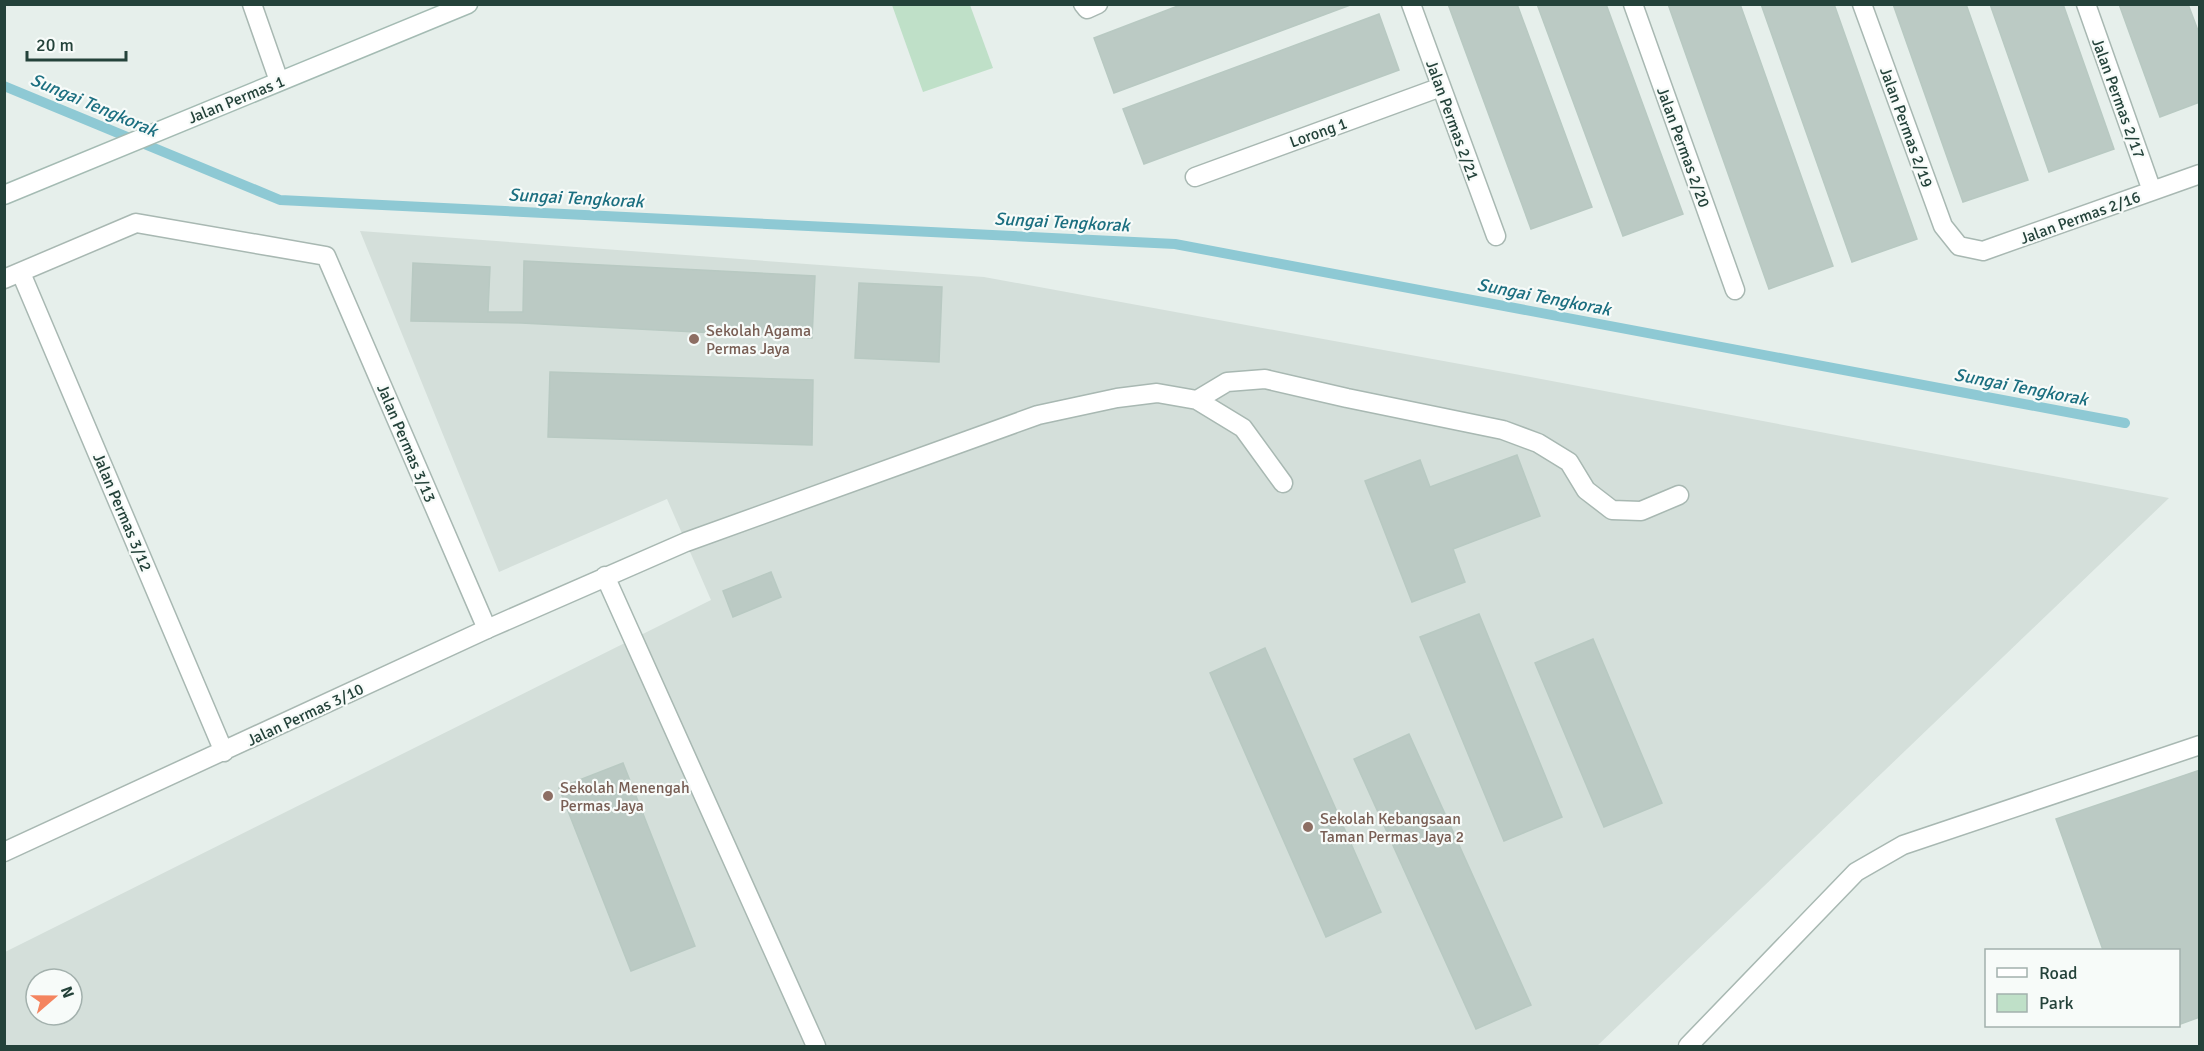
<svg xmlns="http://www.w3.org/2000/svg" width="2204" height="1051" viewBox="0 0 2204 1051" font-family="Signika,sans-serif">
  <rect width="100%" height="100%" fill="#e6efeb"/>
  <path fill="#d4dfda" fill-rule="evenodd" d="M360 231 984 277 1520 375 2169 498 1597 1046H5V952L711 600 667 499 499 572ZM36 979H72V1015H36Z"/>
  <path fill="#bfe0c8" d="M892 5H970L993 68 923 92Z"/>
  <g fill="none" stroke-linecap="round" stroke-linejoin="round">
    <path stroke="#8ec9d4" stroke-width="10" d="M4 86 280 200 1175 244 2125 423"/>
  </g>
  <path fill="#bbcac4" stroke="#b8c9c2" stroke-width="1.5" d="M1183 4H1353L1114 93 1094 38Z
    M1448 4H1517L1592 207 1531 229Z
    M1537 4H1606L1683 214 1623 236Z
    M1668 4H1740L1833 266 1769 289Z
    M1761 4H1834L1917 239 1852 262Z
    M1893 4H1966L2028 180 1963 202Z
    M1990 4H2063L2114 149 2049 172Z
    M2119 4H2188L2200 36V102L2160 117Z
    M1379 14 1399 70 1144 164 1123 109Z
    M524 261 815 276 812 338 521 323 411 321 413 263 490 267 488 312H523Z
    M859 283 942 287 939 362 855 358Z
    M550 372 813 380 812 445 548 437Z
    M1517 455 1540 516 1453 549 1465 582 1412 602 1365 481 1420 460 1430 487Z
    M771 572 781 597 733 617 723 591Z
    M1479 614 1562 817 1504 841 1420 637Z
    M1593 639 1662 803 1604 827 1535 663Z
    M1265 648 1381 912 1326 937 1210 673Z
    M1409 734 1531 1005 1476 1029 1354 759Z
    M623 763 695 946 631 971 559 788Z
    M2200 770V1017L2178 1025V950H2103L2056 819Z"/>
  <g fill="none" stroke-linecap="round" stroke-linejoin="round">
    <g stroke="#a8b8b2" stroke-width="21">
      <path id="lane" d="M1197 400 1227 382 1265 379 1347 398 1503 430 1538 443 1569 462 1586 490 1612 510 1641 511 1679 495
        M605 576 816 1046
        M487 629 686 542 1038 415 1117 398 1157 393 1197 400 1243 428 1283 483
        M1688 1046 1856 872 1903 845 2200 745"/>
    </g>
    <g stroke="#a8b8b2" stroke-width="21">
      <path id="street" d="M252 4 279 81
        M1083 4 1087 9 1098 4
        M1411 4 1496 236
        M1633 4 1735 290
        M1862 4 1943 226 1959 246 1983 251 2200 174
        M2086 4 2152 191
        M1195 177 1441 87
        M21 273 224 752
        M4 279 136 223 326 256 487 629 4 852"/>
    </g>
    <g stroke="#a4bbb3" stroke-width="21">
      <path id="secondary" d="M4 195 468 4"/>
    </g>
    <use href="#lane" stroke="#fff" stroke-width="18"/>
    <use href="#street" stroke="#fff" stroke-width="18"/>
    <use href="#secondary" stroke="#fff" stroke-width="18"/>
  </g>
  <g fill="#8d6e63" stroke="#f7fbf9" stroke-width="2">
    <circle cx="694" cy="339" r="6"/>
    <circle cx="548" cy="796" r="6"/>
    <circle cx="1308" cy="827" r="6"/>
  </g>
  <g text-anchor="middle" stroke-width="4.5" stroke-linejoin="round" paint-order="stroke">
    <g font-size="16" fill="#24423a" stroke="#f7fbf9">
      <text transform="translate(2119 98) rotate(70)" y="6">Jalan Permas 2/17</text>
      <text transform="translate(236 99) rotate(-22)" y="6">Jalan Permas 1</text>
      <text transform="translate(1453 120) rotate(70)" y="6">Jalan Permas 2/21</text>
      <text transform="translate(1907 127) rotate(70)" y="6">Jalan Permas 2/19</text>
      <text transform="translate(1318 132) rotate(-20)" y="6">Lorong 1</text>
      <text transform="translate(1684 147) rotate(70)" y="6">Jalan Permas 2/20</text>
      <text transform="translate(2080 217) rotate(-20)" y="6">Jalan Permas 2/16</text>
      <text transform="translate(407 443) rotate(67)" y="6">Jalan Permas 3/13</text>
      <text transform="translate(123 512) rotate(67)" y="6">Jalan Permas 3/12</text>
      <text transform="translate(305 714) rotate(-25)" y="6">Jalan Permas 3/10</text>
    </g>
    <g font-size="16" fill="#785e54" stroke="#f7fbf9" text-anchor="start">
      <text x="706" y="336">Sekolah Agama<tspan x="706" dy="18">Permas Jaya</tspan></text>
      <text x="560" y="793">Sekolah Menengah<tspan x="560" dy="18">Permas Jaya</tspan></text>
      <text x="1320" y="824">Sekolah Kebangsaan<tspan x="1320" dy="18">Taman Permas Jaya 2</tspan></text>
    </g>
    <g font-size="18" font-style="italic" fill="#1c6f80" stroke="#f7fbf9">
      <text transform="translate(94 105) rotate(23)" y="6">Sungai Tengkorak</text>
      <text transform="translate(576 198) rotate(3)" y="6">Sungai Tengkorak</text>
      <text transform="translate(1062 222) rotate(3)" y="6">Sungai Tengkorak</text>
      <text transform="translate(1544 297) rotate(11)" y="6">Sungai Tengkorak</text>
      <text transform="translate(2021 387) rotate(11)" y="6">Sungai Tengkorak</text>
    </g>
  </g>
  <rect width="2204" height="1051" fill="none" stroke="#24423a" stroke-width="12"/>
  <rect x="1985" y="949" width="195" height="78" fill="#f7fbf9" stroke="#a3b1ad" stroke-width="1.5"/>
  <rect x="1997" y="968" width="30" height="9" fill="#ffffff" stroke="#a3b1ad" stroke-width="1.5"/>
  <text x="2039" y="979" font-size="18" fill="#24423a">Road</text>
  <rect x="1997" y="994" width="30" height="18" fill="#bfe0c8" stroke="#a3b1ad" stroke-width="1.5"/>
  <text x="2039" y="1009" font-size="18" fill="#24423a">Park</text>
  <g transform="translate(54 997) rotate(70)"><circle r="28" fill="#f7fbf9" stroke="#a3b1ad" stroke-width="1.5"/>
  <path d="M0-4.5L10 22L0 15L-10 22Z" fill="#f4845f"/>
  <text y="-9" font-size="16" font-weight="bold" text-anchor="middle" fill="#24423a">N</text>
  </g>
  <path d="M27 51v9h99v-9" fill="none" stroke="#24423a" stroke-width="3"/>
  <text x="36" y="51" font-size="18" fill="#24423a" stroke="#f7fbf9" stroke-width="4.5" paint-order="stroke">20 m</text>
</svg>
